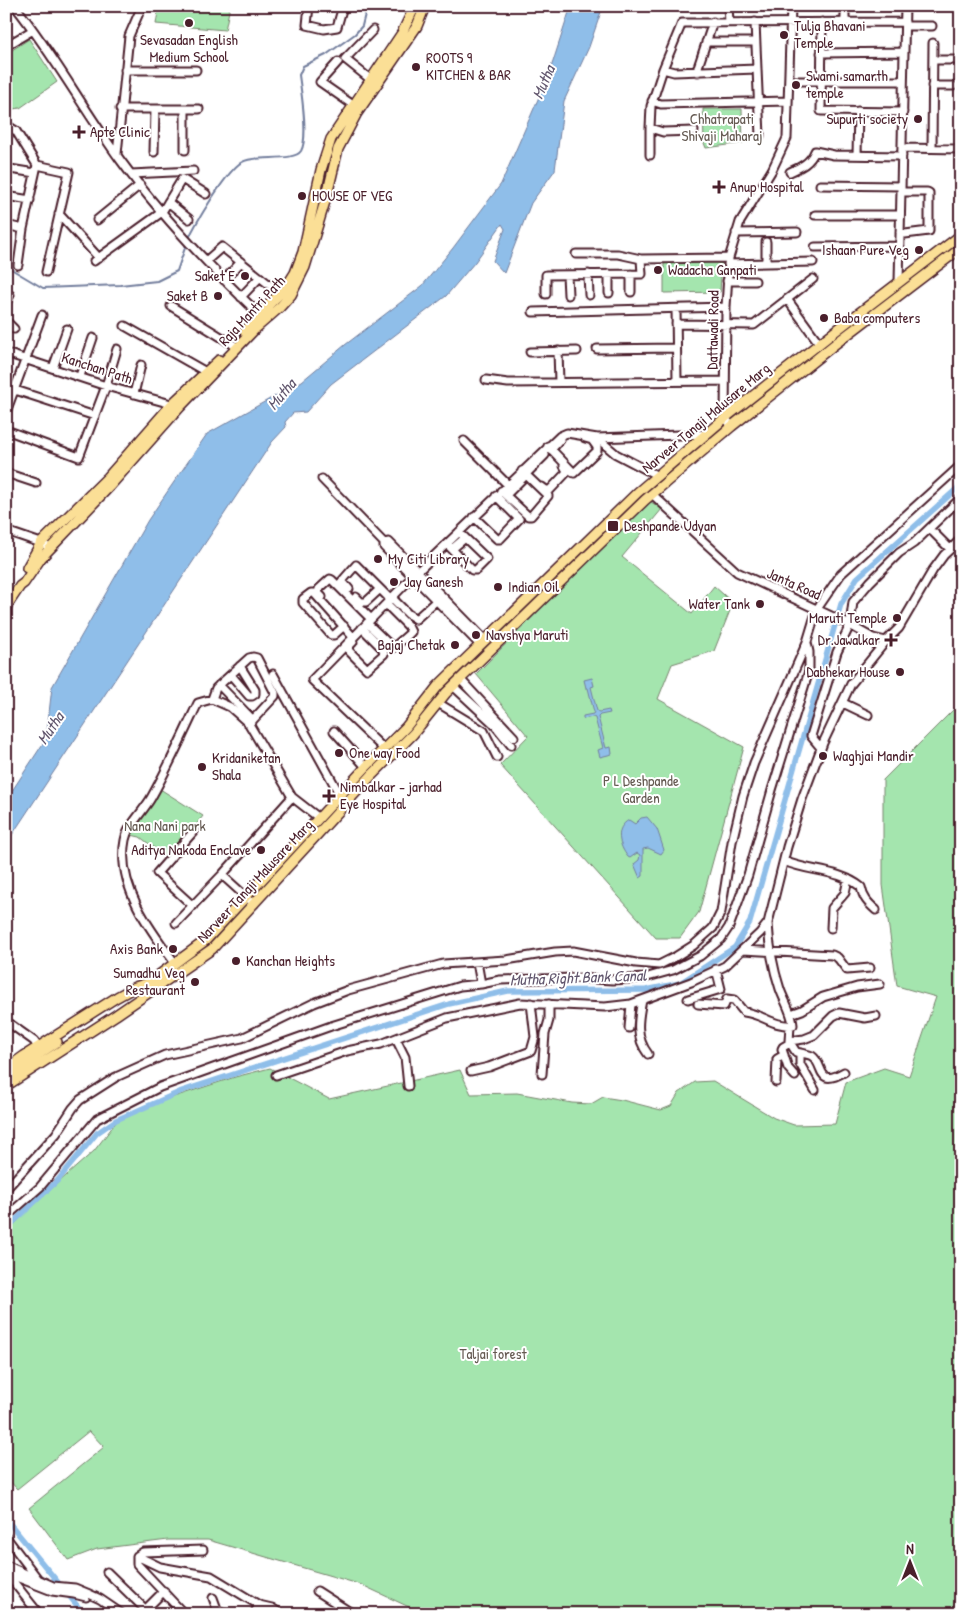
<svg xmlns="http://www.w3.org/2000/svg" width="967" height="1620" viewBox="0 0 967 1620" font-family="'Patrick Hand',sans-serif">
  <rect width="100%" height="100%" fill="#fff"/>
  <filter id="ink" filterUnits="userSpaceOnUse"><feTurbulence type="fractalNoise" baseFrequency=".02" numOctaves="2"/><feDisplacementMap in="SourceGraphic" scale="10" xChannelSelector="R" yChannelSelector="G"/><feConvolveMatrix kernelMatrix="1 2 1 2 8 2 1 2 1" color-interpolation-filters="sRGB"/></filter>
  <g filter="url(#ink)">
    <path fill="#a4e5ae" stroke="#77826c" d="M159 6H230L225 30 156 24Z
      M29 39 57 82 20 108 6 110V54Z
      M703 109H742L743 143 706 148 704 143Z
      M722 261 720 292 664 293V262Z
      M648 500 662 509 622 557 692 614 714 586 733 603 714 651 672 664 658 699 744 747 699 912 680 938H656L500 765 528 736 476 674Z
      M961 702V1614H424L362 1585 208 1540H168L97 1549 68 1560 29 1508 104 1447 89 1431 17 1489 6 1477V1233L33 1205 94 1151 117 1121 146 1106 235 1077 270 1068 329 1099 460 1070 471 1094 517 1093 572 1103 591 1104 603 1097 622 1100 661 1110 671 1106 679 1093 695 1082 713 1081 774 1118 794 1125 835 1124 846 1082 884 1068 909 1076 936 997 897 986 883 885V780Z
      M160 789 203 816 169 859 140 837 131 835Z"/>
    <path fill="#8fbee9" stroke="#737e9d" d="M571 6H603L589 47 564 101 555 170 531 203 504 273 493 261 505 229 502 224 475 262 446 296 331 384 306 412 293 413 285 422 286 427 272 442 6 844V800L46 739 52 687 148 520 207 434 302 381 345 345 422 286 453 248 501 184 549 74Z
      M592 678 594 686 591 687 597 711 599 712 609 710 610 713 600 715 598 717 606 748 611 747 612 754 600 757 598 750 603 748 595 718 593 717 583 719V716L593 714 594 712 588 688H586L584 680Z
      M647 817 657 829 664 850 661 854 648 848 643 849V876L640 878 634 864 639 860 640 855 637 853 630 858 628 857C619 846 614 828 629 820L635 824 641 818Z"/>
    <g fill="none" stroke-linecap="round" stroke-linejoin="round">
      <path stroke="#737e9d" stroke-width="2" d="M188 240C196 222 224 176 239 164 253 153 293 163 301 151 309 138 301 90 299 75L303 66 326 55 355 34 362 26 367 6
        M6 266 43 288 120 285 157 281 177 271 186 245"/>
      <path stroke="#8fbee9" stroke-width="5.5" d="M6 1229 58 1180 97 1133 116 1120 182 1091 449 1004 508 991 646 990 680 983 735 947 750 922 841 604 857 578 961 485
        M6 1519 84 1614"/>
      <g stroke="#4a1f2b" stroke-width="11">
        <path id="minor" d="M15 6C54 55 84 110 121 161 162 217 211 268 261 316
          M309 6 307 25 324 29 337 27 343 6
          M728 6 729 22
          M6 10 11 6
          M822 22 821 111 903 112
          M845 22V6
          M905 26H932
          M706 42H755
          M6 46 33 30
          M821 53 904 52
          M933 60H960
          M338 62 320 82 353 105
          M663 69 674 72 757 69 755 22
          M757 69 760 136
          M125 70H196
          M698 72V67L713 22
          M370 79 345 59 373 30
          M789 81H903
          M932 86H953
          M652 101 661 104 788 101
          M120 109H199
          M185 109V150
          M6 126H8L16 131 37 165 23 229 18 265
          M694 131 663 132 650 128 651 106 663 69 682 23 905 22
          M902 148 961 149
          M932 148 933 43
          M154 152 155 109
          M117 154 129 36 142 6
          M650 155V128
          M857 155 858 111
          M37 165 69 172 46 272
          M10 169 35 173
          M790 172C801 167 810 163 815 151L834 155 902 156
          M131 174 193 171
          M820 185 901 186
          M6 196 30 200
          M168 202 189 219
          M59 214 99 258
          M815 215H900
          M97 220 140 185
          M6 225 23 229
          M900 232 905 234 929 231V193L927 192H901
          M736 233 797 232
          M815 247 900 246
          M576 254H618L641 259 729 258
          M94 261 162 212 182 179 206 194
          M206 261 222 247 281 294
          M766 263V242
          M728 264 813 262
          M588 274 589 295
          M609 274V293
          M631 274V292
          M567 275 568 295
          M224 280 241 262
          M727 281H755
          M899 282 905 6
          M546 294V275L642 274 641 259
          M241 297 260 277
          M787 299 819 343
          M6 303 10 295
          M171 306 234 345
          M676 309 677 381
          M533 312 726 307
          M6 321 14 329
          M676 324 754 325 813 279
          M125 326 206 372
          M597 349 676 348
          M558 351 559 382
          M530 352 577 351
          M6 353 106 386 175 405
          M53 368 67 329
          M80 376 93 338
          M486 380 508 383 725 381
          M6 387 95 416
          M134 394 141 365
          M6 412 42 315
          M732 426 725 418 726 307 729 258 740 222 772 170 787 138 791 6
          M6 430 79 457 106 386 117 349
          M597 438 616 454 658 476
          M464 441 508 485
          M548 446 574 473 597 451V447L592 440 585 438
          M551 450 560 440
          M528 472 545 455
          M6 473 36 483
          M322 479 384 543V547L480 645
          M542 487 546 490H550L566 473 567 471 564 466
          M501 491 528 516H531L548 496 522 471
          M652 494 737 572 846 623 873 638 886 641
          M506 495 526 475
          M474 517 497 539H500L519 519 496 496
          M6 531 41 543 50 548
          M934 533 950 549
          M384 543 389 542 485 640
          M447 544 472 570H476L487 559 459 532
          M452 549 465 538
          M349 589 342 581 356 565 390 599
          M322 597 318 593 319 589 330 579 332 580 371 619
          M356 597 361 602H366L380 589
          M392 598 408 614 416 619 437 600
          M367 623 393 648 409 634 411 632 408 626 386 604
          M344 626 334 635H331L303 603V599L311 593H314L353 637
          M353 642 348 647 349 651 367 669 384 654 383 649 362 628
          M273 674 340 795
          M231 675 249 696H252L255 694V690L240 666
          M460 679 514 737
          M219 685 253 720
          M453 686 494 724 511 745
          M212 699 216 688 249 658 253 657 257 658 275 693V696L249 724
          M438 703 484 731 497 757
          M843 703 868 715
          M334 731 366 767
          M821 748 811 736 837 652 850 625 853 602 870 582 899 553 914 543 961 498
          M384 749 312 680 413 576 560 436 567 433 597 438 707 434
          M784 861C809 872 838 869 861 887 863 898 868 903 876 910
          M254 904 222 875 292 797
          M193 906 157 873 194 831
          M176 923 222 875
          M831 928 832 908 845 893 848 879
          M743 950 832 955 838 958 847 970 870 968
          M477 962 481 984
          M175 963C150 930 116 885 125 840 128 825 143 812 151 798 168 768 183 735 198 703L212 699 230 707 249 724 292 797 319 818
          M688 999 721 989 716 969
          M642 1000C638 1020 635 1037 648 1054
          M698 1004 724 1006 727 999 734 1000 744 1012C763 1014 773 1027 793 1025 792 1012 784 1001 780 989 773 968 769 944 768 923L787 847 802 799 823 743 851 684 886 641 899 628 933 570 944 555 961 539
          M791 1014 802 1010 823 997 857 987 880 984
          M6 1021 34 1041 38 1047
          M790 1026 789 1041 796 1052C801 1053 807 1054 812 1056 825 1065 816 1088 844 1072
          M629 1028 631 1004
          M396 1039 405 1057 408 1086
          M789 1041 804 1039 814 1035 833 1016 839 1013 865 1018 876 1016
          M790 1043 783 1047 782 1049 788 1068 795 1076
          M800 1053V1064L815 1090
          M471 1071 489 1067 531 1051 535 1037 531 1003
          M542 1074 545 1034 549 1020V1004
          M276 1075 347 1051 381 1044 447 1018 520 1003 605 1007 631 1004 691 982 725 966 760 933 768 923
          M776 1082 777 1059 784 1055
          M6 1189 56 1134 73 1108 80 1100 116 1077 165 1055 242 1038 314 1003 348 990 443 964 506 960 555 952 573 951 636 963 659 965 675 957 694 945 713 928 721 912 732 842 743 796 754 763 807 642 817 609 841 574 961 465
          M6 1217 40 1187 97 1119 160 1087 331 1026 460 986 481 984 500 980 575 978 613 980 644 978 673 970 700 956 721 939 729 927 748 875 772 790 809 671V652L807 643
          M6 1537 38 1579
          M137 1556 160 1567 211 1576 259 1605 272 1608 281 1614
          M6 1565 53 1586 75 1588 87 1593 100 1599 122 1614
          M107 1572 150 1614
          M6 1573 52 1591 74 1594 86 1597
          M8 1575 39 1614
          M317 1591 353 1614
          M213 1598 217 1609 225 1614
          M141 1614 164 1591
          M184 1614 137 1564V1556L143 1552 203 1550
          M254 1614 259 1605"/>
      </g>
      <g stroke="#4a1f2b" stroke-width="12">
        <path id="major" d="M245 332 259 314 285 289 295 273 303 252 321 170 331 139 402 33 415 6
          M27 568 41 543 108 477 172 404 219 360
          M6 607 20 586 24 583 41 558 109 487 180 407 256 328 280 307 291 295 305 267 327 195 338 149 357 113 417 26 425 6
          M6 1069 24 1056 117 997 135 987 148 983 205 941 366 767 406 727 438 686 638 492 725 418 829 336 961 235
          M6 1077 18 1068 57 1042
          M6 1086 116 1015 212 949 371 776 413 734 446 693 645 500 732 426 835 344 961 248"/>
      </g>
      <use href="#minor" stroke="#fff" stroke-width="7"/>
      <use href="#major" stroke="#fbdf96" stroke-width="9"/>
    </g>
  </g>
  <g fill="#4a1f2b" stroke="#fff" stroke-width="2">
    <circle cx="189" cy="23" r="5"/>
    <circle cx="784" cy="35" r="5"/>
    <circle cx="416" cy="67" r="5"/>
    <circle cx="796" cy="85" r="5"/>
    <circle cx="918" cy="119" r="5"/>
    <path d="M76.5 124.5h5v5h5v5h-5v5h-5v-5h-5v-5h5z"/>
    <path d="M716.5 179.5h5v5h5v5h-5v5h-5v-5h-5v-5h5z"/>
    <circle cx="302" cy="196" r="5"/>
    <circle cx="919" cy="250" r="5"/>
    <circle cx="658" cy="270" r="5"/>
    <circle cx="245" cy="276" r="5"/>
    <circle cx="218" cy="296" r="5"/>
    <circle cx="824" cy="318" r="5"/>
    <rect x="607" y="520" width="12" height="12" rx="2.5"/>
    <circle cx="378" cy="559" r="5"/>
    <circle cx="394" cy="582" r="5"/>
    <circle cx="498" cy="587" r="5"/>
    <circle cx="760" cy="604" r="5"/>
    <circle cx="897" cy="618" r="5"/>
    <circle cx="476" cy="635" r="5"/>
    <path d="M888.5 632.5h5v5h5v5h-5v5h-5v-5h-5v-5h5z"/>
    <circle cx="455" cy="645" r="5"/>
    <circle cx="900" cy="672" r="5"/>
    <circle cx="339" cy="753" r="5"/>
    <circle cx="823" cy="756" r="5"/>
    <circle cx="202" cy="767" r="5"/>
    <path d="M326.5 788.5h5v5h5v5h-5v5h-5v-5h-5v-5h5z"/>
    <circle cx="261" cy="850" r="5"/>
    <circle cx="173" cy="949" r="5"/>
    <circle cx="236" cy="961" r="5"/>
    <circle cx="195" cy="982" r="5"/>
  </g>
  <g text-anchor="middle" stroke-width="4" stroke-linejoin="round" paint-order="stroke">
    <g font-size="15" fill="#4a1f2b" stroke="#fff" text-anchor="start">
      <text x="794" y="31">Tulja Bhavani<tspan x="794" dy="17">Temple</tspan></text>
      <text x="189" y="45" text-anchor="middle">Sevasadan English<tspan x="189" dy="17">Medium School</tspan></text>
      <text x="426" y="63">ROOTS 9<tspan x="426" dy="17">KITCHEN &amp; BAR</tspan></text>
      <text x="806" y="81">Swami samarth<tspan x="806" dy="17">temple</tspan></text>
      <text x="908" y="124" text-anchor="end">Supurti society</text>
      <text x="90" y="137">Apte Clinic</text>
      <text x="730" y="192">Anup Hospital</text>
      <text x="312" y="201">HOUSE OF VEG</text>
      <text x="909" y="255" text-anchor="end">Ishaan Pure Veg</text>
      <text x="668" y="275">Wadacha Ganpati</text>
      <text x="235" y="281" text-anchor="end">Saket E</text>
      <text x="208" y="301" text-anchor="end">Saket B</text>
      <text x="834" y="323">Baba computers</text>
      <text x="624" y="531">Deshpande Udyan</text>
      <text x="388" y="564">My Citi Library</text>
      <text x="404" y="587">Jay Ganesh</text>
      <text x="508" y="592">Indian Oil</text>
      <text x="750" y="609" text-anchor="end">Water Tank</text>
      <text x="887" y="623" text-anchor="end">Maruti Temple</text>
      <text x="486" y="640">Navshya Maruti</text>
      <text x="880" y="645" text-anchor="end">Dr.Jawalkar</text>
      <text x="445" y="650" text-anchor="end">Bajaj Chetak</text>
      <text x="890" y="677" text-anchor="end">Dabhekar House</text>
      <text x="349" y="758">One way Food</text>
      <text x="833" y="761">Waghjai Mandir</text>
      <text x="212" y="763">Kridaniketan<tspan x="212" dy="17">Shala</tspan></text>
      <text x="340" y="792">Nimbalkar - jarhad<tspan x="340" dy="17">Eye Hospital</tspan></text>
      <text x="251" y="855" text-anchor="end">Aditya Nakoda Enclave</text>
      <text x="163" y="954" text-anchor="end">Axis Bank</text>
      <text x="246" y="966">Kanchan Heights</text>
      <text x="185" y="978" text-anchor="end">Sumadhu Veg<tspan x="185" dy="17">Restaurant</tspan></text>
    </g>
    <g font-size="15" fill="#655a52" stroke="#fff">
      <text x="722" y="124">Chhatrapati<tspan x="722" dy="17">Shivaji Maharaj</tspan></text>
      <text x="641" y="786">P L Deshpande<tspan x="641" dy="17">Garden</tspan></text>
      <text x="165" y="831">Nana Nani park</text>
      <text x="493" y="1359">Taljai forest</text>
    </g>
    <g font-size="15" fill="#4a1f2b" stroke="#fff">
      <text transform="translate(252 311) rotate(-47)" y="5">Raja Mantri Path</text>
      <text transform="translate(713 330) rotate(-89)" y="5">Dattawadi Road</text>
      <text transform="translate(97 368) rotate(18)" y="5">Kanchan Path</text>
      <text transform="translate(706 418) rotate(-40)" y="5">Narveer Tanaji Malusare Marg</text>
      <text transform="translate(794 584) rotate(24)" y="5">Janta Road</text>
      <text transform="translate(255 881) rotate(-47)" y="5">Narveer Tanaji Malusare Marg</text>
    </g>
    <g font-size="16" font-style="italic" fill="#62576e" stroke="#fff">
      <text transform="translate(543 82) rotate(-67)" y="6">Mutha</text>
      <text transform="translate(281 394) rotate(-50)" y="6">Mutha</text>
      <text transform="translate(50 728) rotate(-56)" y="6">Mutha</text>
      <text transform="translate(578 977) rotate(-2)" y="6">Mutha Right Bank Canal</text>
    </g>
  </g>
  <rect width="967" height="1620" fill="none" stroke="#fff" stroke-width="25"/>
  <rect x="12" y="12" width="942" height="1595" fill="none" stroke="#4a1f2b" stroke-width="2" filter="url(#ink)"/>
  <g transform="translate(910 1562)" stroke="#ffffff" stroke-width="4" paint-order="stroke">
  <path d="M0-4L9 19L0 12L-9 19Z" fill="#4a1f2b"/>
  <text y="-8" font-size="14" font-weight="bold" text-anchor="middle" fill="#4a1f2b">N</text>
  </g>
</svg>
